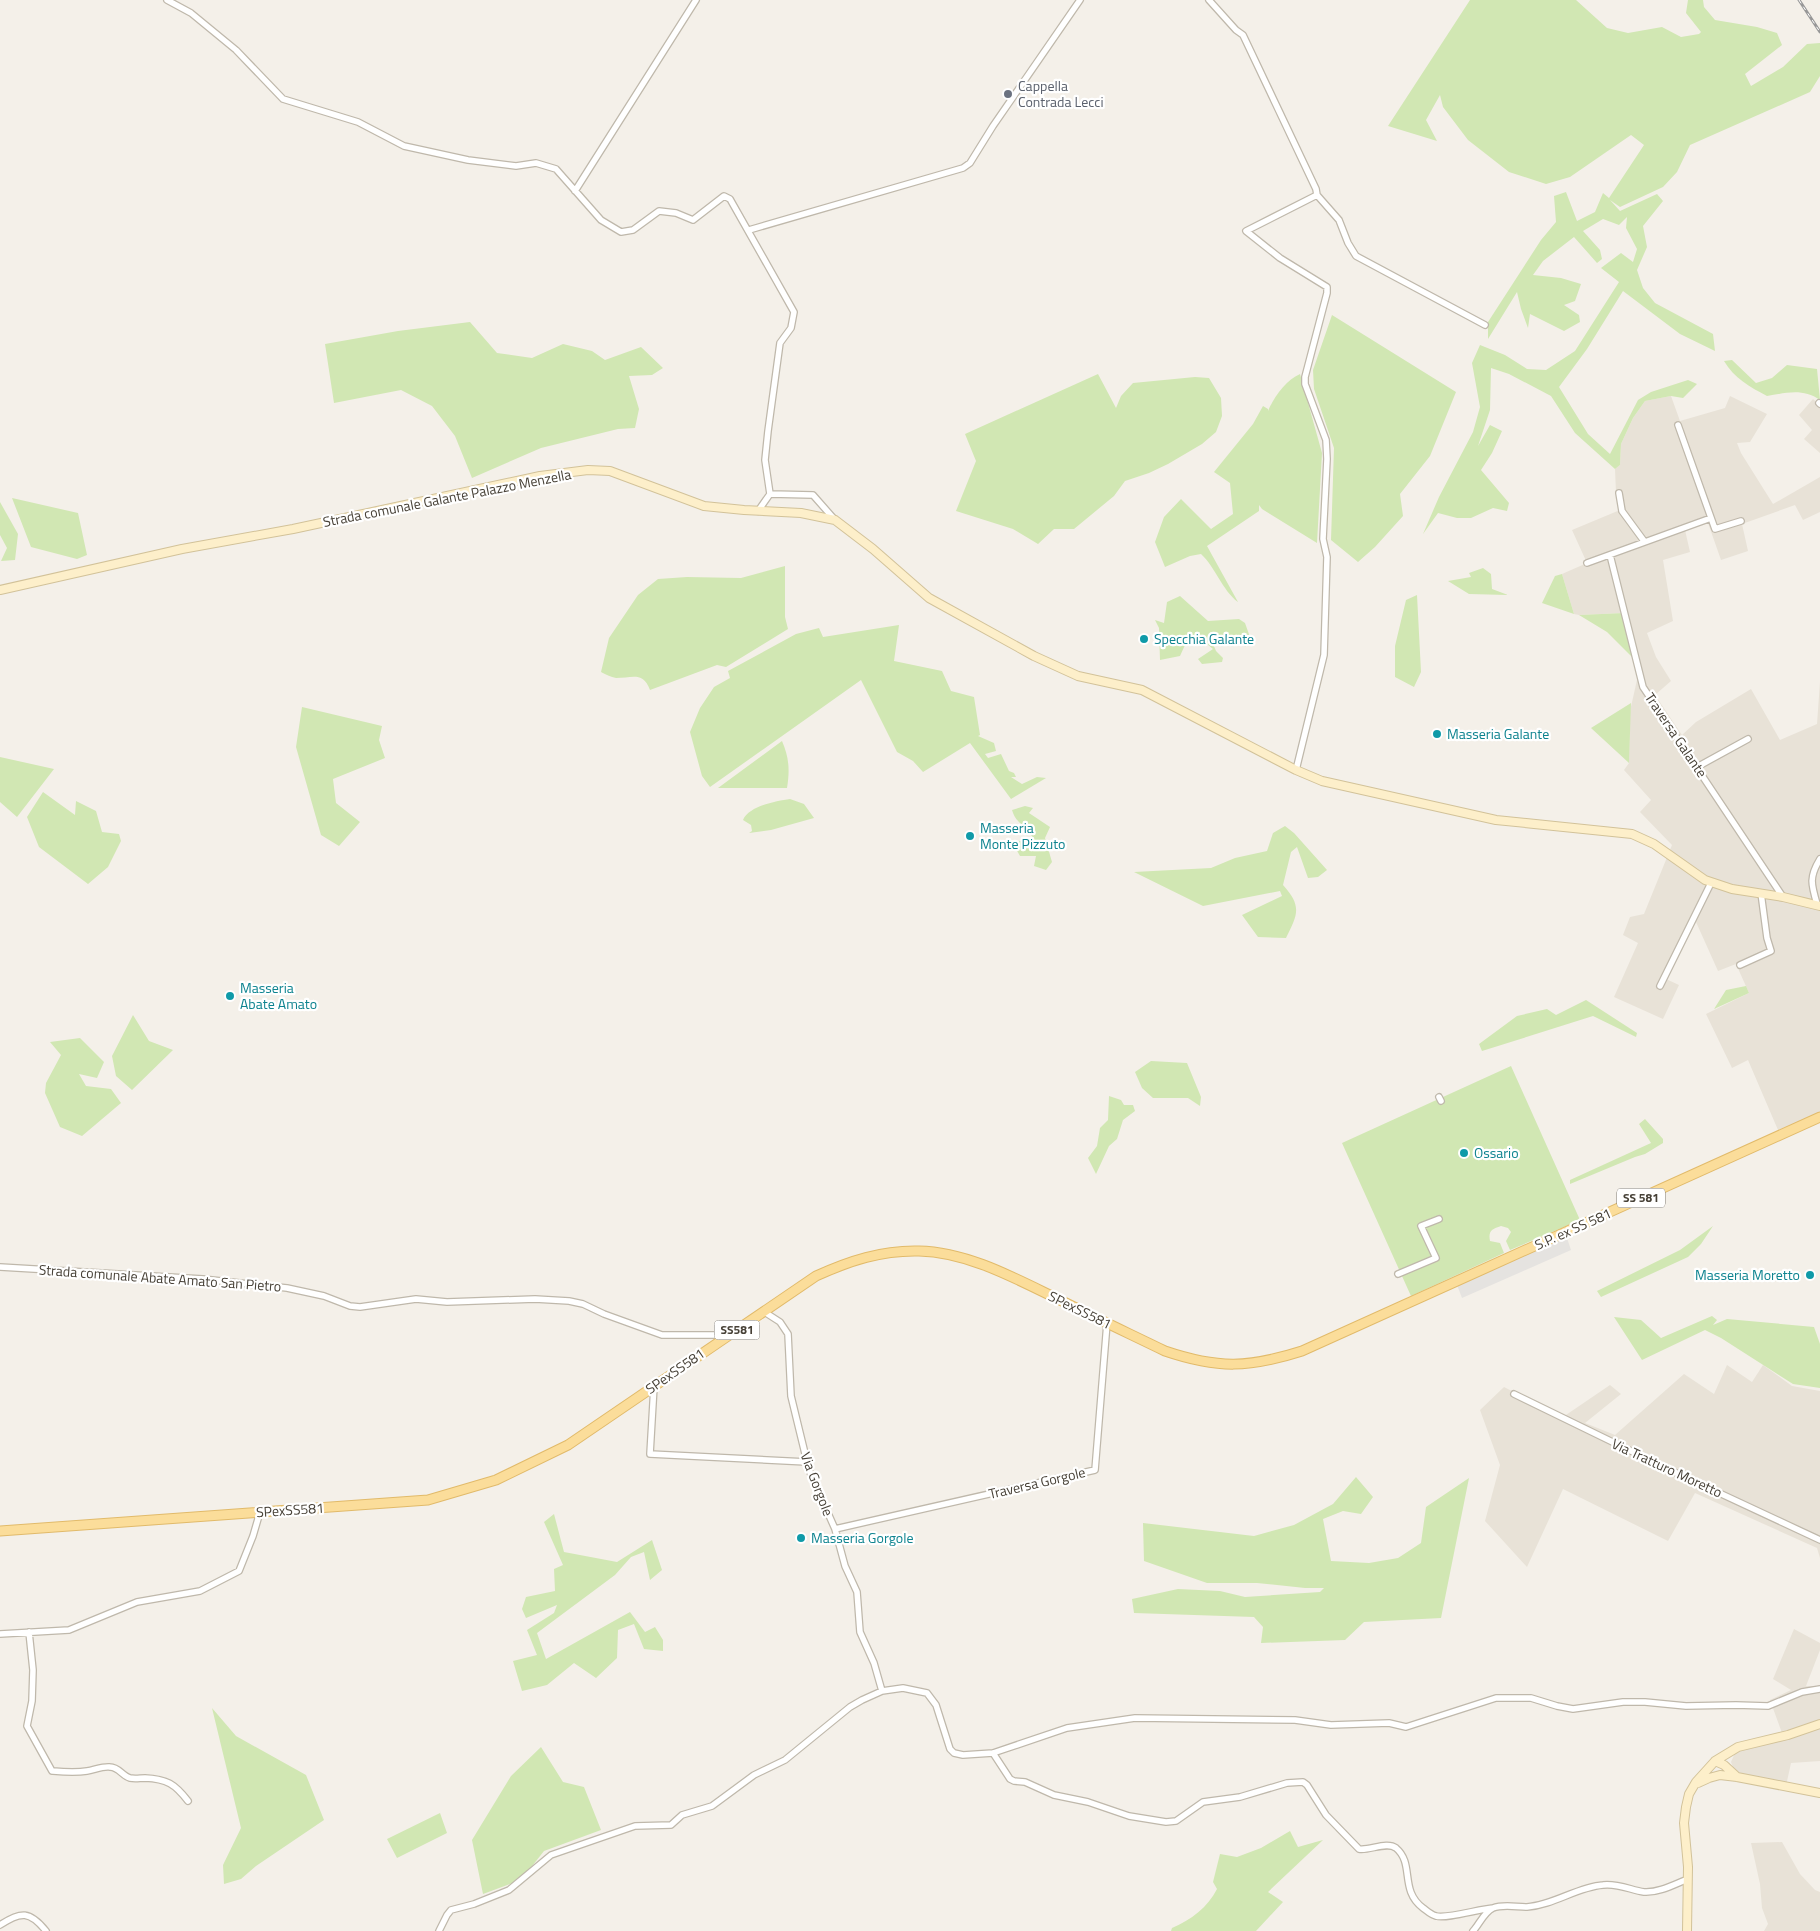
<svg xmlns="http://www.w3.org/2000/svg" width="1820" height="1931" viewBox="0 0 1820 1931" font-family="'Titillium Web',sans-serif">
  <rect width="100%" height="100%" fill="#f4f0e9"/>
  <path fill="#e8e2d7" d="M1671 396 1680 421 1725 408 1730 396 1767 414 1750 442 1737 443 1741 453 1773 504 1820 477V512L1803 520 1795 505 1742 524 1748 551 1721 560 1708 523 1685 530 1690 552 1663 560 1673 621 1647 633 1656 657 1671 681 1655 695 1682 735 1696 722 1751 689 1780 740 1817 724 1820 682V1113L1778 1130 1748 1060 1732 1068 1706 1014 1749 993 1736 964 1718 971 1696 922 1666 979 1679 985 1663 1019 1614 997 1638 943 1623 935 1630 917 1644 914 1672 845 1640 812 1651 800 1624 770 1629 763 1630 711 1637 680 1638 663 1623 613 1579 615 1574 614 1562 574 1587 563 1572 530 1620 510 1616 493 1615 469 1620 465 1621 444 1633 418 1645 401Z
    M1813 399 1820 405V453L1804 439 1812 430 1799 415Z
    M1727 1365 1752 1382 1763 1365 1792 1386 1820 1391V1558L1817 1548 1695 1493 1668 1541 1563 1489 1527 1567 1485 1521 1500 1465 1480 1410 1504 1387 1563 1417 1610 1385 1621 1394 1585 1423 1615 1435 1684 1374 1714 1394Z
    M1794 1629 1820 1643V1650L1806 1686H1820V1761L1791 1763 1786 1786 1737 1777 1731 1762 1735 1753 1782 1733 1770 1700 1791 1690 1773 1679Z
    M1782 1842 1800 1874 1815 1890 1820 1892V1931H1764L1768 1924 1762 1908 1760 1884 1751 1843Z"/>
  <path fill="#d1e7b3" d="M1470 0H1576L1607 28 1628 33 1662 27 1681 37 1699 34 1701 32 1686 13 1688 0H1703L1704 7 1715 20 1757 27 1777 33 1782 45 1745 74 1751 86 1783 67 1807 44 1820 43V76L1810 92 1690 145 1677 172 1663 187 1620 207 1610 200 1620 211 1657 194 1663 201 1643 226 1647 247 1637 270 1643 288 1655 303 1713 334 1715 351 1680 334 1623 291 1587 349 1559 387 1588 434 1610 454 1638 400 1651 392 1688 380 1697 384 1683 398 1671 396 1645 401 1633 418 1621 444 1620 465 1615 469 1575 433 1551 396 1509 374 1491 368 1490 410 1478 446 1490 425 1502 431 1492 453 1481 470 1509 503 1507 511 1493 508 1471 518H1457L1438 513 1423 534 1439 497 1473 432 1480 407 1472 363 1480 345 1505 355 1527 369 1546 370 1575 351 1619 282 1601 268 1621 253 1633 262 1637 249 1626 228 1627 217 1619 225 1603 219 1583 231 1600 250 1602 259 1597 263 1574 237 1543 261 1533 275 1561 278 1581 284 1575 301 1564 305 1579 315 1580 322 1564 331 1530 314 1528 328 1521 309 1517 292 1488 339V322L1541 240 1556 222 1554 196 1566 192 1577 221 1595 212 1603 193 1609 198 1644 145 1631 135 1570 177 1546 184 1509 172 1468 140 1443 107 1440 95 1426 120 1437 141 1388 126Z
    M1332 315 1456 392 1430 456 1400 494 1403 516 1375 547 1358 562 1331 540 1334 448 1314 389 1313 370Z
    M470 322 497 353 532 358 563 344 592 351 605 360 641 347 663 368 652 375 629 376 639 409 635 428 618 429 541 448 472 478 455 436 432 406 401 390 334 403 325 344 398 331Z
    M1732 360 1756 383 1772 378 1787 365 1817 369 1820 400C1803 388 1786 393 1767 396 1750 387 1734 378 1724 361Z
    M1098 374 1116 408 1121 396 1133 383 1195 377 1209 378 1221 398 1222 416 1216 432 1202 444 1168 464 1149 473 1125 481 1114 496 1074 529H1054L1038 544 1013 529 956 511 976 461 965 434Z
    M1300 374 1322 453 1317 543 1262 509 1259 505V511L1207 546 1238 602C1222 590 1216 568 1201 554L1190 556 1165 567 1155 542 1164 517 1181 499 1211 529 1233 514 1230 483 1214 472 1253 424 1263 406 1268 409V411C1274 397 1286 380 1300 374Z
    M12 498 78 513 87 555 77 559 31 547Z
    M0 502 18 534 15 560 1 561 7 548 0 535Z
    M785 566V617L788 629 726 667 717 665 650 690C643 671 632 678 616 678 611 677 605 674 601 672L609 638 638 595 658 579 687 577 741 578Z
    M1483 568 1491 574 1492 589 1508 595 1469 594 1448 581 1471 577 1469 573Z
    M1562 574 1574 614 1542 603 1555 576Z
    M1417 595 1421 672 1414 687 1395 677V646L1406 600Z
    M1180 596 1208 621 1239 619 1245 623 1251 640 1245 647 1242 639H1211L1216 651 1223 658 1222 662 1202 664 1198 659 1213 649 1201 639 1185 645 1180 656 1160 660 1159 628 1155 620 1164 623 1167 602Z
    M1624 613 1638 663 1607 632 1579 615Z
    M899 625 894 661 942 671 951 691 974 697 980 735 978 736 994 743 996 751 985 754 988 758 1001 754 1009 771 1014 773 1016 777H1011L1022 784 1037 777 1046 778 1011 799 970 743 923 772 913 761 897 752 861 680 710 787 702 776 690 732 700 708 714 687 730 678 728 671 796 634 819 628 823 637Z
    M1631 703 1629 763 1591 728Z
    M302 707 382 726 379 740 385 758 333 779 336 803 360 822 339 846 321 835 296 747Z
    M782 741C789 757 790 770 787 788H718Z
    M0 757 54 769 17 817 0 802Z
    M43 792 75 815 76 801 96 811 102 832 119 834 121 841 108 867 88 884 39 847 27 817Z
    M790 799 804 804 814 818 771 830 749 833 752 831 751 825 743 820C749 806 776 801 790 799Z
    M1025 806 1033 808 1029 813 1050 827 1045 838 1052 862 1046 870 1034 866 1036 856H1020L1016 849 1018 841H1034C1029 825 1017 827 1012 810Z
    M1285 826 1294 833 1327 870 1318 877 1308 878 1297 847 1291 852 1283 885C1302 906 1298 914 1286 938L1258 937 1242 915 1282 896 1280 891 1203 906 1134 872 1211 868 1235 858 1267 851 1273 833Z
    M1746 986 1749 993 1714 1009 1726 990Z
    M1586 1000 1637 1033 1636 1037 1593 1016 1482 1051 1479 1044 1517 1016 1547 1009 1556 1015Z
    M133 1015 149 1041 173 1050 132 1090 116 1076 112 1056Z
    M80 1038 104 1062 97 1078 79 1074 86 1086 111 1089 121 1103 82 1136 60 1127 45 1093 46 1083 61 1055 50 1042Z
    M1151 1061 1187 1063 1201 1097 1200 1106 1188 1098H1153L1142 1088 1135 1072Z
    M1511 1066 1580 1220 1510 1250 1506 1241 1511 1232 1508 1228 1501 1226C1492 1229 1488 1231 1490 1241L1500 1243 1504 1253 1411 1296 1342 1143Z
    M1109 1096 1121 1100 1124 1105H1133L1135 1111 1123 1120 1117 1139 1109 1146 1096 1174 1088 1158 1097 1146 1100 1128 1108 1120Z
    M1645 1119 1663 1139V1143L1645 1154 1635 1157 1570 1184V1180L1651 1143 1639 1124Z
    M1713 1226 1701 1244 1688 1257 1601 1297 1597 1291 1680 1250Z
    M1712 1316 1717 1320 1713 1325 1727 1319 1814 1327 1820 1344V1388L1793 1384 1721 1338 1705 1330 1642 1360 1614 1317 1641 1320 1661 1338Z
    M1356 1477 1373 1497 1361 1514 1343 1511 1323 1519 1331 1561 1369 1563 1398 1558 1421 1543 1426 1507 1469 1478 1441 1618 1364 1622 1345 1640 1261 1643 1263 1627 1254 1617 1134 1613 1132 1599 1178 1589 1220 1591 1245 1597 1320 1592 1324 1588H1305L1257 1583H1207L1144 1561 1143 1523 1254 1536 1294 1525 1333 1504Z
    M554 1514 564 1552 617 1562 652 1540 662 1570 650 1580 644 1552 631 1557 615 1575 537 1633 546 1659 630 1612 645 1632 655 1627 663 1640V1651L644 1649 634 1624 618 1630 617 1658 596 1678 574 1663 547 1685 522 1691 513 1661 537 1655 527 1630 554 1613 557 1605 526 1618 522 1609 526 1597 555 1591 554 1569 563 1565 544 1522Z
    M212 1708 236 1736 306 1775 324 1820 256 1866 241 1879 224 1884 223 1865 241 1828Z
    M541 1747 563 1782 584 1787 601 1830 544 1851 521 1880 483 1894 472 1840 511 1776Z
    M440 1813 447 1833 397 1858 387 1839Z
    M1290 1831 1298 1847 1323 1840 1268 1892 1283 1902 1256 1931H1171L1172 1928C1191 1920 1208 1907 1217 1889L1213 1882 1220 1854 1237 1857 1261 1848Z"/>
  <path fill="#e5e3e0" d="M1566 1235 1571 1250 1462 1298 1457 1285Z"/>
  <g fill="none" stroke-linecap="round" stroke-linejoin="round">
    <g stroke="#bfb8ab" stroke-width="8">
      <path id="street" d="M167 0 191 13 236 50 283 99 358 122 404 146 468 160 516 166 536 163 556 169 601 220 621 232 633 230 659 211 676 213 693 220 724 196 730 199 794 312 791 328 780 343 768 431 765 460 770 494 813 495 835 520
        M1209 0 1236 30 1243 35 1316 189 1317 195 1246 231 1280 258 1327 287V293L1305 377V384L1326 440 1327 459 1323 539 1327 557 1324 655 1296 770
        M575 191 696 0
        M1317 195 1339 220 1348 243 1356 256 1485 325
        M749 230 963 168 970 163 993 126 1080 0
        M1819 403 1820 404
        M1678 425 1715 529 1741 521
        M1619 493 1622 511 1644 541
        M758 511 770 494
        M1610 555 1643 687 1783 897
        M1587 563 1711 518
        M1697 767 1748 739
        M1817 904C1811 884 1809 877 1820 859
        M1740 965 1771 951 1767 938 1761 893
        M1660 986 1711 883
        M1439 1097 1441 1101
        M0 1267 203 1279 287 1288 324 1296 350 1306 360 1307 416 1299 447 1302 535 1299 569 1301 583 1304 604 1314 662 1335H728
        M1398 1274 1436 1258 1421 1226 1439 1219
        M763 1311 780 1322 788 1334 791 1396 809 1470 835 1529 845 1566 857 1592 860 1632 874 1663 882 1691
        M654 1386 650 1454 807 1462
        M1514 1394 1670 1470 1820 1540
        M835 1529 1095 1470 1107 1323
        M29 1632 33 1670 32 1701 27 1726 52 1771C64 1772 75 1773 87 1771 94 1770 103 1766 110 1767 119 1767 122 1776 130 1778 135 1779 140 1778 145 1778 167 1779 175 1784 188 1801
        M0 1634 69 1630 137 1602 200 1591 239 1571 253 1536 260 1512
        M993 1753 1010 1779 1014 1781 1025 1782 1054 1795 1088 1802 1129 1816 1166 1822 1176 1821 1203 1802 1240 1797 1287 1783 1303 1782 1307 1785 1326 1815 1359 1849C1369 1851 1387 1841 1396 1848 1415 1864 1399 1890 1423 1908 1427 1911 1431 1915 1436 1916 1447 1919 1479 1909 1493 1908
        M0 1925C21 1911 30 1911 46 1931
        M439 1931 447 1915 451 1910 474 1904 509 1890 551 1855 635 1826 671 1825 682 1815 712 1806 754 1775 785 1760 850 1707 862 1700 882 1691 903 1688 927 1693 936 1705 950 1749 954 1753 963 1755 993 1753 1067 1728 1135 1718 1295 1720 1331 1725 1389 1723 1406 1727 1496 1698H1531L1557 1706 1573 1709 1623 1702H1645L1686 1706 1736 1705 1768 1706 1802 1692 1820 1689
        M1473 1931C1479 1925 1484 1912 1493 1908 1503 1904 1516 1907 1527 1907 1554 1905 1577 1887 1603 1885 1617 1883 1631 1890 1644 1892 1659 1893 1675 1884 1688 1879"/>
    </g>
    <g stroke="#d2c299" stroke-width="10">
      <path id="secondary" d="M0 590 182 549 293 529 540 476 588 470 610 471 704 506 744 510 801 513 835 520 873 549 929 598 1034 656 1078 676 1142 690 1296 770 1322 781 1496 820 1632 834 1654 844 1705 880 1732 889 1783 897 1820 906
        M1715 1761 1724 1765 1737 1777
        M1698 1783 1709 1778 1720 1775 1737 1777 1820 1793
        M1687 1931 1688 1867 1684 1823 1686 1807 1689 1794 1696 1782 1715 1761 1738 1747 1788 1735 1820 1724"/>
    </g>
    <g stroke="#e1ba6a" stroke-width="11">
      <path id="primary" d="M0 1531 428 1500 496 1480 568 1445 816 1276C849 1261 882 1250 919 1251 969 1252 1018 1280 1062 1301 1096 1318 1130 1334 1165 1351 1218 1369 1249 1368 1302 1351L1820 1117"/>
    </g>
    <use href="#street" stroke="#fff" stroke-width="5.5"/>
    <use href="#secondary" stroke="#fdefca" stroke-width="8"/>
    <use href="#primary" stroke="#fbdd9a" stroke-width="9"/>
    <g stroke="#979797" stroke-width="3">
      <path id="rail" d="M1799 0 1820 32"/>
    </g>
    <use href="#rail" stroke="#fff" stroke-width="1" stroke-dasharray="4" stroke-linecap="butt"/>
  </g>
  <circle fill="#6b7280" stroke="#fff" stroke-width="2" cx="1008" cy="94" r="5"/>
  <g fill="#0f9aa8" stroke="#fff" stroke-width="2">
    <circle cx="1144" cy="639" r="5"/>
    <circle cx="1437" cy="734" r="5"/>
    <circle cx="970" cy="836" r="5"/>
    <circle cx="230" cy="996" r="5"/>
    <circle cx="1464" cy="1153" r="5"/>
    <circle cx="1810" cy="1275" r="5"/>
    <circle cx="801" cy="1538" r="5"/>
  </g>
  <g text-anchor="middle" stroke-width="4.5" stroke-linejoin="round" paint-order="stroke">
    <g fill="#fff" stroke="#7e7a73" stroke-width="1">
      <rect x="1617" y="1188.5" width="48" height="19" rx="4"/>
      <rect x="714.5" y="1320.5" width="45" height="19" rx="4"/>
    </g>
    <g font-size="12" font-weight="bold" fill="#474137">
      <text x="1641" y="1202">SS 581</text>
      <text x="737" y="1334">SS581</text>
    </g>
    <g font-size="14" fill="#5b616d" stroke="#fff" text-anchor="start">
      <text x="1018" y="91">Cappella<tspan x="1018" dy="16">Contrada Lecci</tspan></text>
    </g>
    <g font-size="14" fill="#474137" stroke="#fff">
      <text transform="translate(447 498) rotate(-11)" y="5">Strada comunale Galante Palazzo Menzella</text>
      <text transform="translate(1676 735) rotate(56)" y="5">Traversa Galante</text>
      <text transform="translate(1573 1229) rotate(-24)" y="5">S.P. ex SS 581</text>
      <text transform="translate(160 1278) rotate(4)" y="5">Strada comunale Abate Amato San Pietro</text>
      <text transform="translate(1080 1310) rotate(26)" y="5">SPexSS581</text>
      <text transform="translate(675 1371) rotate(-35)" y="5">SPexSS581</text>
      <text transform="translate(1667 1468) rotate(25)" y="5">Via Tratturo Moretto</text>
      <text transform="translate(1037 1483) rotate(-13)" y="5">Traversa Gorgole</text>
      <text transform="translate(817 1484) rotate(69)" y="5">Via Gorgole</text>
      <text transform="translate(290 1510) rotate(-4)" y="5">SPexSS581</text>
    </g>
    <g font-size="14" fill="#0d838f" stroke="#fff" text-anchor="start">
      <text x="1154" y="644">Specchia Galante</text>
      <text x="1447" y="739">Masseria Galante</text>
      <text x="980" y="833">Masseria<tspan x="980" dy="16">Monte Pizzuto</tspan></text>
      <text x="240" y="993">Masseria<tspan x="240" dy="16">Abate Amato</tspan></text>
      <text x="1474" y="1158">Ossario</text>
      <text x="1800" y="1280" text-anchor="end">Masseria Moretto</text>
      <text x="811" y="1543">Masseria Gorgole</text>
    </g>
  </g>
</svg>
